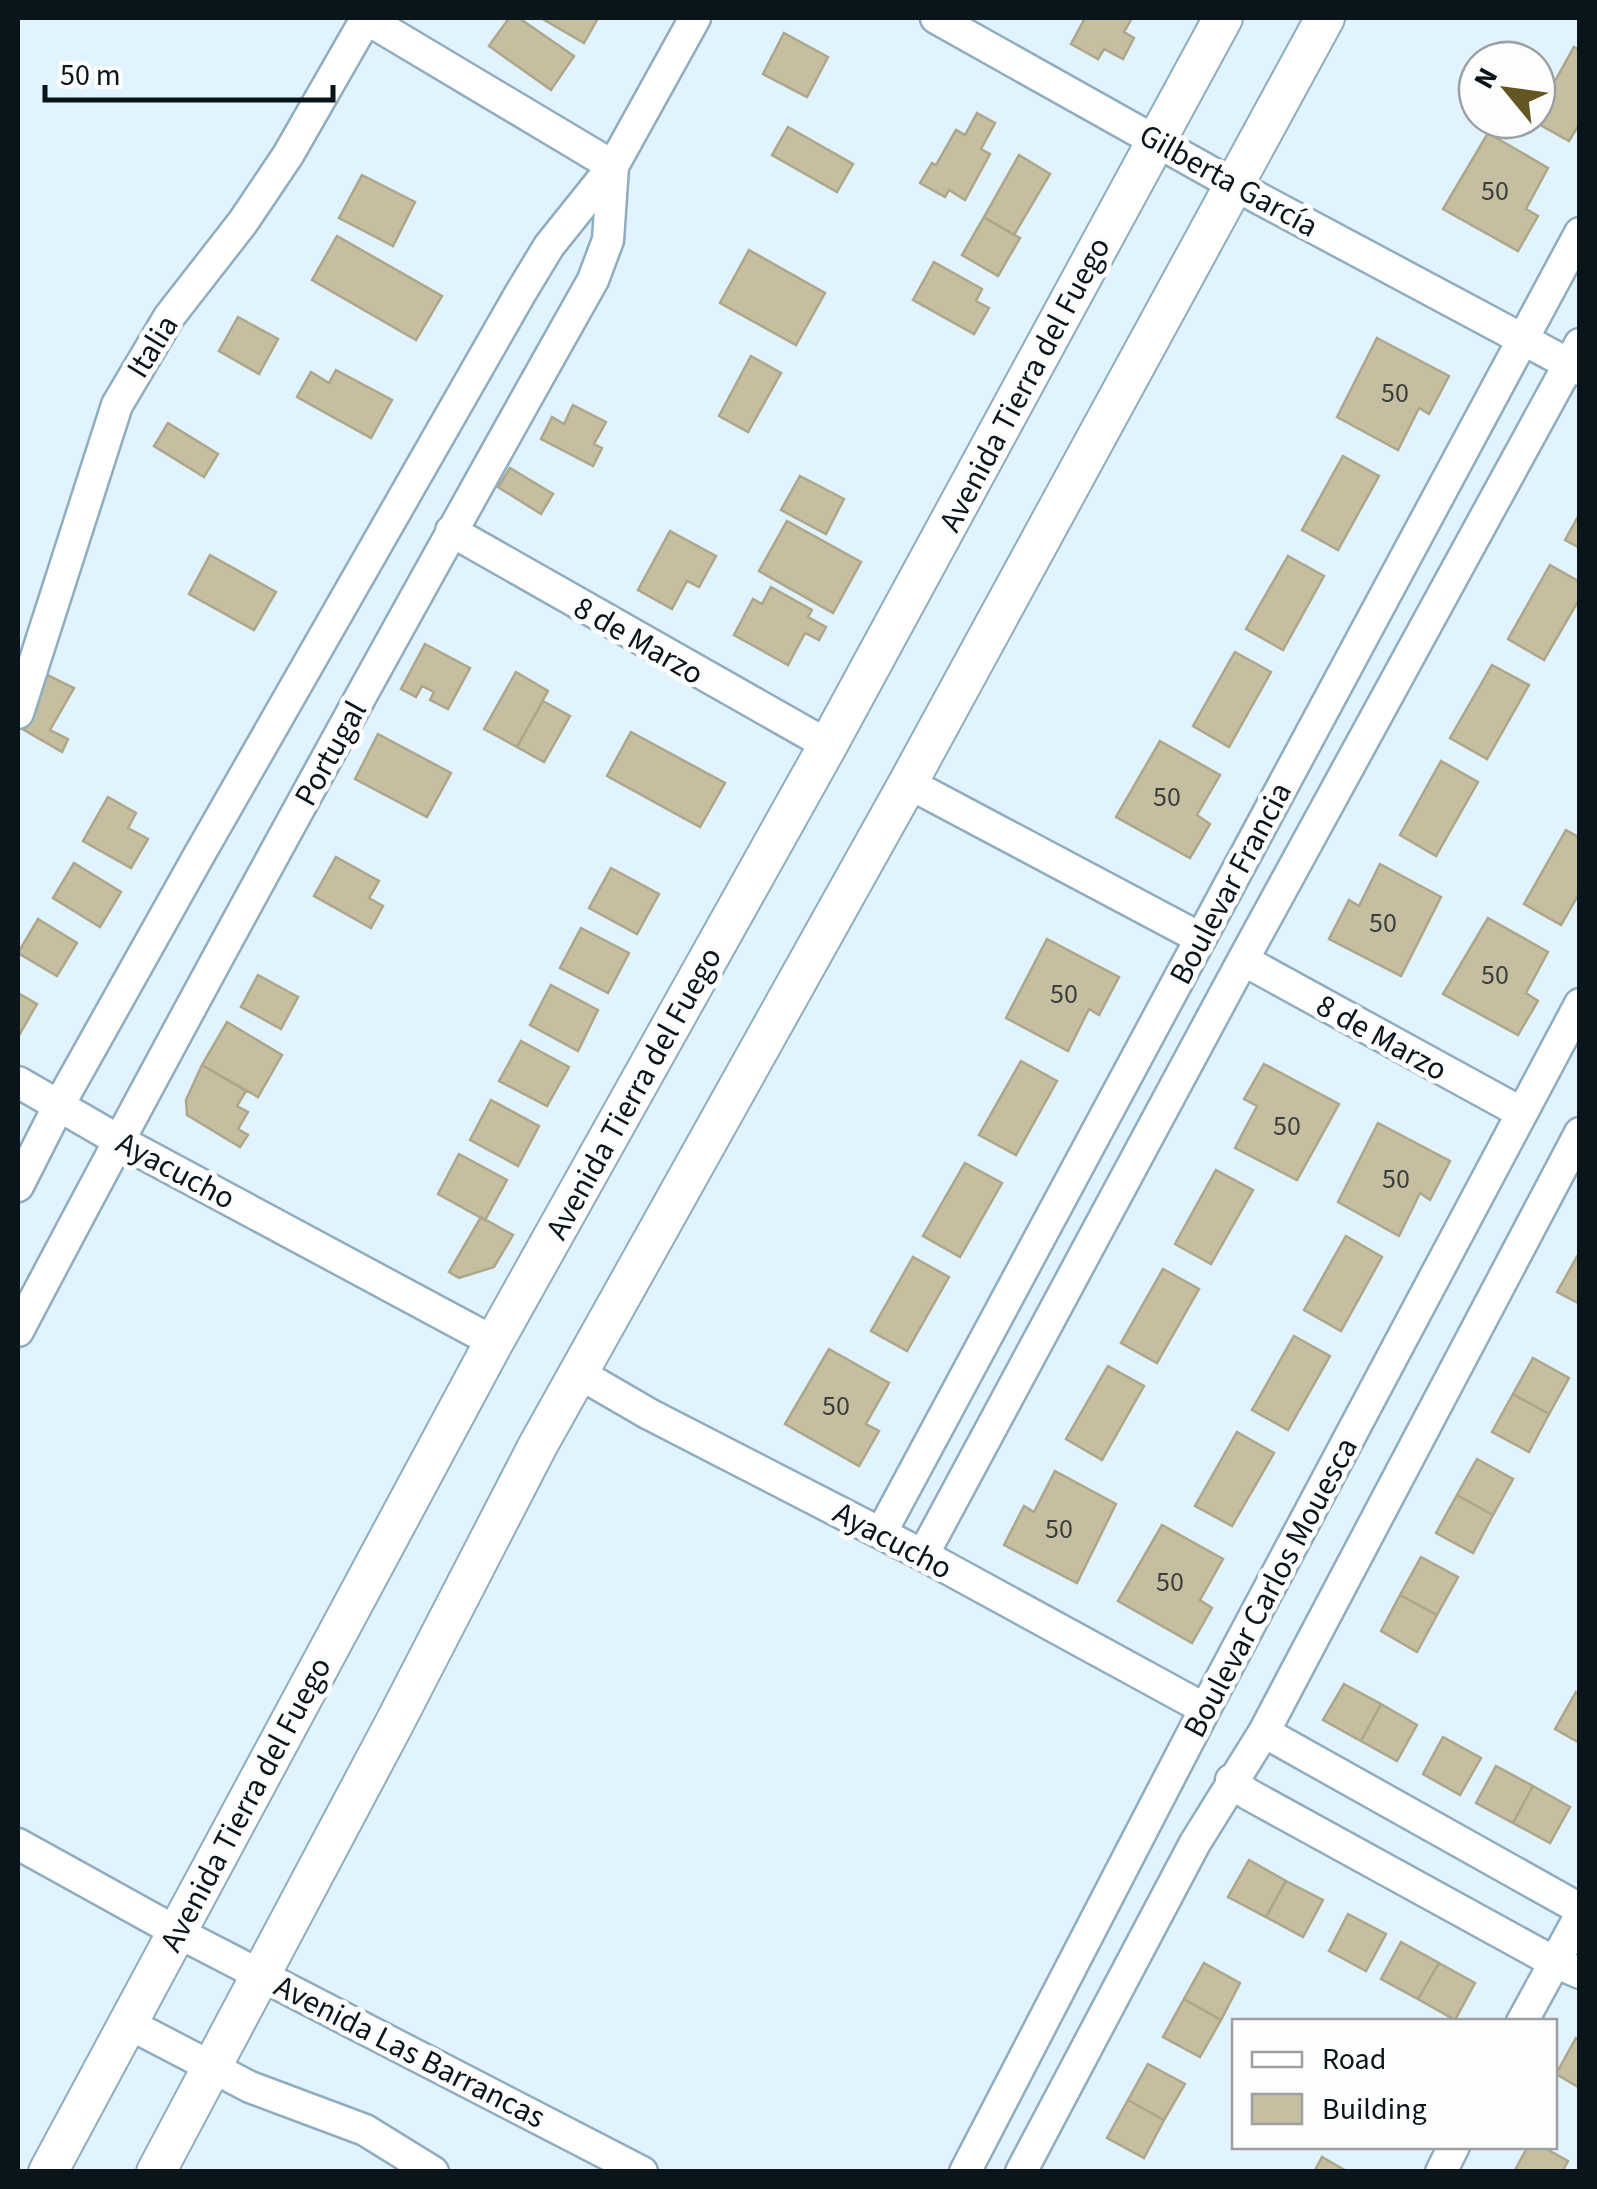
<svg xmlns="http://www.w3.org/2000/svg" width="1597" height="2189" viewBox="0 0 1597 2189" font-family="'Source Sans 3',sans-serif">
  <rect width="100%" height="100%" fill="#e0f3fe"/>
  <path fill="#c6bea1" stroke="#aea689" stroke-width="2.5" d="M509 18H519L574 56 551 90 489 46Z
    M541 18H598L584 43Z
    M1085 18H1132L1124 32 1134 38 1123 59 1104 49 1098 59 1071 44Z
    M784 33 828 57 807 97 763 74Z
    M1574 47 1580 50V123L1569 141 1533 121 1537 120V113Z
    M977 113 995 123 981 149 990 154 965 200 949 190 945 197 920 183 932 163 936 165 956 130 965 135Z
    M788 127 853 164 837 192 772 155Z
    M1488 133 1548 168 1526 209 1538 216 1518 251 1443 209Z
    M1019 155 1050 174 1014 235 984 217Z
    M362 175 415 202 393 246 339 218Z
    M984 217 1020 238 998 276 962 255Z
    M337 236 442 296 416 340 312 280Z
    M749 250 825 293 796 345 720 303Z
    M934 262 982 289 976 301 989 308 974 334 913 300Z
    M238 317 278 339 259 374 219 351Z
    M1377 338 1449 376 1429 414 1419 408 1398 450 1337 417Z
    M751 356 781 373 748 432 719 416Z
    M336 370 392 400 371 438 297 397 311 372 329 383Z
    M573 405 606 422 594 444 602 448 593 466 541 439 552 417 564 424Z
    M168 423 218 454 204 477 154 446Z
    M1343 456 1379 476 1338 550 1302 530Z
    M510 468 553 494 541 514 498 487Z
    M800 476 844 499 826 534 781 510Z
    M1580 513V548L1565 540Z
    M787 521 861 562 833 613 759 571Z
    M670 531 716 556 699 587 687 581 672 609 638 590Z
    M210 555 276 592 254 630 189 594Z
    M1288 556 1324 576 1283 650 1246 629Z
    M1550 565 1580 582V598L1544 660 1508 639Z
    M771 587 812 610 808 617 826 627 819 640 805 633 788 665 734 635 753 599 762 604Z
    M425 644 470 668 448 709 430 700 434 692 422 686 416 697 401 689Z
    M1235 652 1271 672 1229 747 1193 726Z
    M1492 665 1529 685 1487 759 1450 738Z
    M516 672 548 691 517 747 484 729Z
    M45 674 74 688 50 730 68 739 62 752 24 730Z
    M543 701 570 716 544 762 517 747Z
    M631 732 725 783 700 827 607 776Z
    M378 734 451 773 427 817 355 779Z
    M1160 741 1220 775 1197 815 1210 824 1190 858 1116 817Z
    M1441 761 1478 782 1436 856 1400 835Z
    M108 797 136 813 128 828 148 839 131 868 83 841Z
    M1566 830 1580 838V892L1561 925 1524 904Z
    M336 857 379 881 369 898 383 906 371 928 314 896Z
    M74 863 121 892 100 927 53 898Z
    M1380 864 1441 897 1401 976 1329 939 1349 900 1359 906Z
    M611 868 659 894 637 934 589 908Z
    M1488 918 1548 952 1526 993 1538 1001 1518 1035 1443 994Z
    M38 919 77 943 57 976 18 953Z
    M581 928 629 953 608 993 560 968Z
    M1047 939 1119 977 1099 1015 1089 1009 1068 1051 1006 1018Z
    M258 975 298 997 281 1029 241 1007Z
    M551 985 598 1010 578 1051 530 1025Z
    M18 993 37 1004 18 1037Z
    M227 1022 282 1055 258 1097 202 1065Z
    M521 1041 569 1067 547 1106 499 1081Z
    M1021 1061 1057 1081 1016 1155 979 1135Z
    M1264 1064 1339 1104 1297 1180 1235 1148 1257 1106 1244 1099Z
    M202 1065 246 1091 237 1106 248 1112 238 1129 248 1135 240 1147 187 1115 186 1100Z
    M491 1100 539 1126 518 1166 470 1140Z
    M1378 1123 1450 1161 1430 1200 1420 1193 1399 1236 1338 1202Z
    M459 1154 507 1180 485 1220 438 1194Z
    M965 1163 1002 1183 960 1257 923 1236Z
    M1216 1170 1253 1190 1211 1264 1175 1244Z
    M481 1217 513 1235 494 1267 459 1278 449 1272Z
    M1346 1236 1382 1257 1341 1331 1304 1310Z
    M1578 1255 1580 1256V1304L1557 1292Z
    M913 1257 949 1277 907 1351 871 1331Z
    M1163 1269 1199 1289 1157 1363 1121 1343Z
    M1294 1336 1330 1356 1288 1430 1252 1410Z
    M829 1349 889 1383 866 1424 879 1431 859 1466 785 1424Z
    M1533 1358 1569 1378 1549 1414 1513 1394Z
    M1108 1366 1144 1386 1102 1460 1066 1439Z
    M1513 1394 1549 1414 1529 1452 1492 1432Z
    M1237 1432 1274 1453 1232 1526 1195 1506Z
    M1477 1459 1513 1479 1493 1515 1457 1495Z
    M1055 1471 1116 1504 1077 1583 1004 1545 1024 1506 1034 1512Z
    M1457 1495 1493 1515 1473 1553 1436 1533Z
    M1162 1525 1223 1559 1200 1600 1212 1608 1192 1643 1118 1601Z
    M1421 1557 1458 1577 1437 1615 1400 1595Z
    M1400 1595 1437 1615 1417 1652 1381 1631Z
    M1344 1684 1381 1704 1361 1741 1323 1720Z
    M1576 1692 1580 1694V1743L1555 1729Z
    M1381 1704 1417 1725 1397 1761 1361 1741Z
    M1443 1737 1481 1758 1460 1795 1423 1774Z
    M1496 1766 1533 1786 1513 1823 1476 1803Z
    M1533 1786 1570 1807 1550 1843 1513 1823Z
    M1249 1860 1286 1881 1266 1917 1228 1897Z
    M1286 1881 1323 1900 1303 1937 1266 1917Z
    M1348 1914 1386 1934 1366 1971 1329 1951Z
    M1401 1942 1439 1963 1418 1999 1381 1979Z
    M1204 1963 1240 1983 1221 2020 1184 1999Z
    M1439 1963 1475 1983 1455 2020 1418 1999Z
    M1184 1999 1221 2020 1200 2057 1163 2037Z
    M1576 2038 1580 2040V2088L1556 2074Z
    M1148 2064 1185 2084 1164 2120 1128 2100Z
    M1128 2100 1164 2120 1144 2158 1107 2138Z
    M1528 2146H1541L1568 2161 1562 2172H1514Z
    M1322 2157 1348 2172H1314Z"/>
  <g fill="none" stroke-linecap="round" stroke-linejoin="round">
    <g stroke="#8fadbe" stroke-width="35">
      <path id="minor" d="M365 18 613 166
        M936 18 1234 185 1580 370
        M451 531 828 745
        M18 713 117 405 169 317 243 222 288 155 366 19
        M908 783 1200 938
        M1243 960 1522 1113
        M18 1082 118 1140 494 1342
        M18 1186 59 1105 198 857 520 294 549 246 613 166 695 18
        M18 1331C204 978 397 628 593 280L608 240 613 166
        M580 1374 649 1414 923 1555 1205 1709
        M881 1533 1580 233
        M923 1555 1243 960 1580 344
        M1264 1732 1580 1909
        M1231 1780 1248 1794 1554 1962 1580 1973
        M18 1844 177 1932 642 2172
        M1522 2022 1580 1916
        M129 2024 250 2087 365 2130 433 2172
        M965 2172 1205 1709 1580 1004
        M1021 2172 1195 1843 1264 1732 1580 1133
        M1441 2172 1454 2146"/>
    </g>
    <g stroke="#8fadbe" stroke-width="42">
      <path id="tertiary" d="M48 2172 494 1342 828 745 1223 18
        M156 2172 394 1724 537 1447 908 783 1325 18"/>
    </g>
    <use href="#minor" stroke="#fff" stroke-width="30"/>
    <use href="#tertiary" stroke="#fff" stroke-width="38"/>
  </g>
  <g text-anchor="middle" stroke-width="10" stroke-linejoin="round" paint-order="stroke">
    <g font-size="28" fill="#393f3c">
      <text x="1495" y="200">50</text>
      <text x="1395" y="402">50</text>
      <text x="1167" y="806">50</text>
      <text x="1383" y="932">50</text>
      <text x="1495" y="984">50</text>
      <text x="1064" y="1003">50</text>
      <text x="1287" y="1135">50</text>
      <text x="1396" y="1188">50</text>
      <text x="836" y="1415">50</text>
      <text x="1059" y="1538">50</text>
      <text x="1170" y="1591">50</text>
    </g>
    <g font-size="32" fill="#0a151b" stroke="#fdfdfd">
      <text transform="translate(1229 180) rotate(29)" y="11">Gilberta García</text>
      <text transform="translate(152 346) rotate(-58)" y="11">Italia</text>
      <text transform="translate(1024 384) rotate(-62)" y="11">Avenida Tierra del Fuego</text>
      <text transform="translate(639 640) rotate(30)" y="11">8 de Marzo</text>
      <text transform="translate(330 753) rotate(-61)" y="11">Portugal</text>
      <text transform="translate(1230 883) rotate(-62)" y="11">Boulevar Francia</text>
      <text transform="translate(1382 1037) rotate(29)" y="11">8 de Marzo</text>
      <text transform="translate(633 1093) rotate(-61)" y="11">Avenida Tierra del Fuego</text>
      <text transform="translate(176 1170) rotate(28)" y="11">Ayacucho</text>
      <text transform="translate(893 1540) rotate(28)" y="11">Ayacucho</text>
      <text transform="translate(1270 1587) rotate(-62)" y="11">Boulevar Carlos Mouesca</text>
      <text transform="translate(245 1804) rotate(-62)" y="11">Avenida Tierra del Fuego</text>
      <text transform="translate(410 2051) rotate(27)" y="11">Avenida Las Barrancas</text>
    </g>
  </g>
  <rect width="1597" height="2189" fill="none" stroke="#0a151b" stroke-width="40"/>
  <rect x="1232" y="2019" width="325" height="130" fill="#fdfdfd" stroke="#9ca0a3" stroke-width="2.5"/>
  <rect x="1252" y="2052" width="50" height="15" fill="#ffffff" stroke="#9ca0a3" stroke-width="2.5"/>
  <text x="1322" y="2069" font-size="30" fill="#0a151b">Road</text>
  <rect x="1252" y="2094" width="50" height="30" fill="#c6bea1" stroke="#9ca0a3" stroke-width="2.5"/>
  <text x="1322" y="2119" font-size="30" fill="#0a151b">Building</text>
  <g transform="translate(1507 90) rotate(299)"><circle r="48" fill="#fdfdfd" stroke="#9ca0a3" stroke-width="2.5"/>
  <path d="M0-8L18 38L0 25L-18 38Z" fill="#635622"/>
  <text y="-15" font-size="28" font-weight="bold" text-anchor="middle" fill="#0a151b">N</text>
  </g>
  <path d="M45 85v15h288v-15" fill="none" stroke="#0a151b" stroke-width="5"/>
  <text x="60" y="85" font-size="30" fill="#0a151b" stroke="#fdfdfd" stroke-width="8" paint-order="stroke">50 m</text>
</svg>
